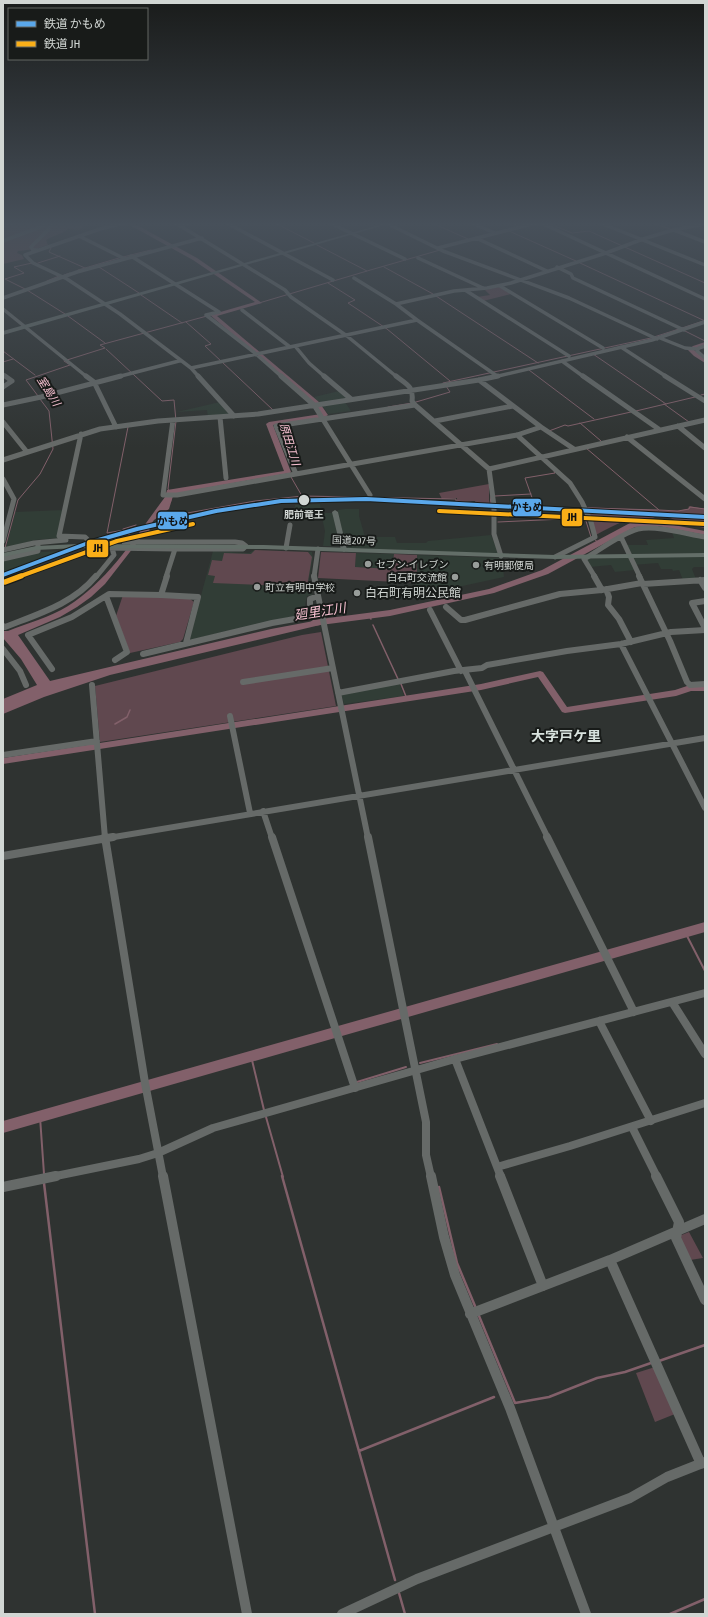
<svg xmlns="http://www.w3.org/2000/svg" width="708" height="1617" viewBox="0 0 708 1617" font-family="'Asap Condensed','Noto Sans JP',sans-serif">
  <rect width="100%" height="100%" fill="#2f3331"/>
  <path fill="#313d36" d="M339 391 351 401 345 402 351 411 328 414 321 404 314 397Z
    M220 402 231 414 208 417 207 410 177 412Z
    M320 504 321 511 294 513 295 505Z
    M345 509H359V516L365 537H395L397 543H426L428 541 491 535 499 554 348 548 346 546 338 512V510Z
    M64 510 58 538 35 540 6 548 15 512Z
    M321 513H333L339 546H323L325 531Z
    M672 532 705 538V553L630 554 626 545H648L646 540 674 538Z
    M254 550 312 552 313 558 309 579 312 595 307 596 303 614 189 640 213 551 249 553Z
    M60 551 3 573V560L41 552Z
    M356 553 394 554 393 569 355 567Z
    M417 555 502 558 504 577 416 596Z
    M705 556V567H694L692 569 696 579 683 580 679 570 673 571 672 569H661L658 563 633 565 635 570 615 572 611 565 590 567 586 559Z
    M399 683 404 696 344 704 341 694Z"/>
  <path fill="#60484f" d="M3 222H78L84 227 79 230 68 229C60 235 54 235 46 240L48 245 36 249 18 251 17 253 22 255 24 259 3 264Z
    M499 287 511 294 483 301 477 297 490 295 485 290Z
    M489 484V504H476L475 501H457V498L442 499 439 493Z
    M689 506 705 509V528L678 523 677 521 670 518 655 517 653 518C627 518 618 523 596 535L586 507 676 511 688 509Z
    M255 550 308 552 312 557 307 587 213 583 215 576 208 575 212 560 222 561 224 553 251 554Z
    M321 552 356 553 355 567 392 569 394 554 417 555V583L318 578Z
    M123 595 189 598 194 602 183 639 180 642 130 653 116 616Z
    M321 632 336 706 100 742 95 686 302 635Z
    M689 1232 703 1258 690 1260 679 1236Z
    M655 1367 675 1414 655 1422 636 1373Z"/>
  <path fill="#82606a" d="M173 496 169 509 154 520 148 528 150 530 140 539 105 584 91 597 77 607 60 617 18 635 50 681 271 629 319 620 320 625 110 675 44 697 3 714V699L37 685 21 659 3 638V631H8C28 623 50 617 68 606 109 580 136 536 165 497Z"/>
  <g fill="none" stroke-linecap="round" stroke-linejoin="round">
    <path stroke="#82606a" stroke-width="1" d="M273 222 314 243
      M430 222 468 239
      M509 222 519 226
      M545 222 572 233 589 231 705 283
      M649 222 670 229
      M509 231 576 261
      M51 248 49 252 85 268 119 258
      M123 257 151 250
      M38 263 60 256
      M580 263 705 321
      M99 267 139 293
      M384 267 433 294
      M78 270 85 268
      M367 271 440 250
      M64 275 70 273
      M47 281 59 276
      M328 283 355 300 348 303 387 329 450 381
      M25 289 5 279 24 273 14 267 32 263
      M27 290 65 314
      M141 295 182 323
      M436 296 538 363
      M259 303 367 271 317 245
      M68 316 105 343
      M186 322 211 344 205 346 273 410
      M682 328 703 321
      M685 331 705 341
      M654 337 679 329
      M106 349 162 401 174 400 176 421 168 489 170 492
      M3 351 35 375
      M593 354 666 404
      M67 360 105 348 100 345 207 316
      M3 362 13 359
      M529 370 594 419
      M443 383 651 338
      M701 395 705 394
      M38 396 26 380 70 365 64 361
      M416 402 450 392 446 386
      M664 404 689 422
      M388 407 412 403
      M636 411 695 397
      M580 423 601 441
      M549 431 565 425 568 426 631 412
      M586 448 659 510 678 511 689 509 690 507 705 509
      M291 477 302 496
      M495 496 531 494
      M535 506 525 478 555 473 554 471
      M588 508 658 510
      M176 515 255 501 303 496 456 499V501L490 504 491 496
      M498 522 585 518 591 537
      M123 529 136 525
      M124 530 107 533 128 427
      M126 534 130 535
      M594 539 599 543
      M5 548 18 500 40 474 53 449 49 411 40 399"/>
    <path stroke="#82606a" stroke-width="1.5" d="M369 616 371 619
      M373 625 398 679
      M401 684 407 699
      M115 724 127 717 130 710"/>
    <path stroke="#82606a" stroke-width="2" d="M685 932 705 971
      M251 1056 264 1110
      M420 1063 497 1044
      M357 1082 406 1067
      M40 1117 44 1174
      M266 1117 283 1177"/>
    <path stroke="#82606a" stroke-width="2.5" d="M282 1176 395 1580
      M44 1183 95 1614
      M439 1187 457 1263 475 1306
      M479 1316 515 1403 549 1397 597 1378 625 1372 651 1363
      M659 1361 705 1345
      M359 1451 494 1397
      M399 1593 405 1614
      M670 1614 705 1599"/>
    <path fill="#82606a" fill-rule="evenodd" d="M130 222H138L135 224 197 258 262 303 217 316 319 402 328 415 325 417 273 425 291 472 290 473 173 494 171 502 167 507H161L160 505 164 501 167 490 284 471 266 424 269 422 321 414 315 404 210 315 255 302 193 260 128 224Z
      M705 342V346L694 350 705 358V363L694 356 688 350 693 346Z
      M658 522 705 531V535L658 526 635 527 548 574 494 593 390 616 313 626 309 623 313 620 390 610 489 589 542 570 630 523Z
      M540 671 543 672 567 707 675 690 690 685H705V691H691L676 696 565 713 562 712 538 677 481 690 3 764V758L481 684Z
      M705 922V932L3 1133V1121Z"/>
    <path stroke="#666a68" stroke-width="3.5" d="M128 222 100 229 25 255 33 263 67 279 120 314 191 368 417 320 396 304 454 291 487 288 511 283 606 253 643 239 673 230 705 224
      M174 222 285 290 291 297 347 336 397 377
      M225 222 333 280
      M328 222 405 259
      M384 222 443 251 569 298 657 339
      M469 222 495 233
      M539 222 705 299
      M598 222 705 265
      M180 225 195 222
      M3 226 17 222
      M674 230 705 242
      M79 236 123 258
      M476 238 547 271
      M3 241 43 226 47 222
      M438 248 540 222
      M38 250H33L31 247 49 229 53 222
      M131 256 219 312 206 315 255 353 282 377
      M418 258 483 288
      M557 267 571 274 573 278 684 330
      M354 278 396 304
      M500 286 603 348
      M465 290 569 356
      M3 298 77 272 202 238
      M3 309 87 377
      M242 310 290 347
      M417 320 497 376
      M660 338 685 348 697 349
      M295 346 309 363 325 377
      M705 346 699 348 697 351 705 358
      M621 347 667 377
      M562 361 584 377
      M191 368 199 377
      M3 374 6 377
      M117 377 179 361
      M494 377 652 340 705 322"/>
    <path stroke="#666a68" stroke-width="5" d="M86 376 94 382 116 427
      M198 376 234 416
      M281 376 314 405 370 495
      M324 376 351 399
      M396 376C406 384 414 386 412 401L415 405 489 469 494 506V534L501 556
      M583 376 660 430
      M665 376 705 401
      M479 380 541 427 574 449
      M3 387 12 381 5 376
      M3 405 41 397 121 376
      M220 417 226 478
      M173 420 163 495H177L517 435 541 427
      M435 421 513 406
      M3 422 27 452
      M678 426 705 448
      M81 434 59 536 85 537 87 539
      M517 435 570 483 582 502 591 522 595 537 555 557
      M627 437 705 499
      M3 460 100 429 158 421 258 414 479 380 498 376
      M489 469 705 420
      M296 474 276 426 415 405
      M3 479 14 499 3 541
      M621 537 640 577
      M124 542H235L242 543 246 546 243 549H175L166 577
      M105 548 175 549
      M286 548 290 525
      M3 550 34 543 66 540
      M3 559 38 551V543
      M96 577 114 555 112 548
      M314 577 318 549
      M595 577 584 559C600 550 620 534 638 529 657 525 686 534 705 537"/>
    <path stroke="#666a68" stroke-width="6" d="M314 576 368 838
      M594 576 602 590
      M639 576 670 641 687 682 690 685 705 684
      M700 580 705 588
      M643 584 705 580
      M606 589 609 597 608 605 619 619 631 642
      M161 595 198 597 186 643
      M106 596 127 652 115 660
      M705 601 692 603 705 628
      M446 607 461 620H465L560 594 602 590 642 583
      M430 610 461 671
      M3 626 5 627C38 614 73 604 96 576
      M621 644 705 808
      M3 649 20 671 26 685
      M143 654 272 623 306 617 310 614V599L318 596
      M52 669 28 635 72 617 109 594 161 595 167 576
      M465 671 548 838
      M243 682 333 668
      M92 685 105 838
      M338 693 454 671 482 668 487 665 567 651 621 644 671 632 705 630
      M230 716 250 813
      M3 755 97 741
      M263 811 272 838
      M108 838 705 738"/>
    <path stroke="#666a68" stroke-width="8" d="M105 837 145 1083 163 1177
      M272 837 355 1088
      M368 837 426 1122V1155L431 1177
      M547 837 634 1012
      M3 856 113 837
      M672 1002 705 1054
      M599 1021 651 1121
      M455 1059 501 1177
      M632 1127 657 1177
      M497 1167 570 1146 705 1103
      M51 1177 139 1159 158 1153 213 1128 455 1059 705 993"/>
    <path stroke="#666a68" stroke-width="10" d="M163 1176 247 1614
      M431 1176 444 1237 455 1275 510 1408 586 1614
      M500 1176 543 1286
      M656 1176 679 1222 676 1238 705 1300
      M3 1187 56 1176
      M610 1260 701 1464
      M470 1314 610 1260 705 1219
      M342 1614 417 1579 630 1498 667 1477 705 1462"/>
    <path fill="#646c68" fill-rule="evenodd" d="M390 222H395L3 335V331Z
      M335 510 338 512 347 550 344 552 341 550 332 512Z"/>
    <path fill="#636e68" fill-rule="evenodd" d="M78 544 264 545 555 555 705 553V557L555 559 264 549 78 548 36 550 3 557V553L36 546Z"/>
    <g stroke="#181b19" stroke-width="6">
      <path id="rail-1" d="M3 575 88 543 137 529 216 511 281 501 366 499 705 517"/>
    </g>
    <g stroke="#181b19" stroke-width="6">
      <path id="rail-2-far1" d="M439 511 705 524
        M18 577 117 541 193 524"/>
    </g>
    <g stroke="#181b19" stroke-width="8">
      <path id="rail-2" d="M5 582 21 576"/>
    </g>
    <use href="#rail-1" stroke="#5aa8eb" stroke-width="4"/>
    <use href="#rail-2-far1" stroke="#faaf18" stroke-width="4"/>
    <use href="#rail-2" stroke="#faaf18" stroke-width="5.5"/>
  </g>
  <linearGradient id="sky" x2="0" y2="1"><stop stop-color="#1a1c1b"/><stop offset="0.5" stop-color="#47505a"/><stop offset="1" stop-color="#47505a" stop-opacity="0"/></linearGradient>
  <rect width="708" height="448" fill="url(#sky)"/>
  <circle fill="#d1d6d3" stroke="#181b19" stroke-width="1.5" cx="304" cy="500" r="6"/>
  <g fill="#989d9a" stroke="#181b19" stroke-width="1.5">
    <circle cx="368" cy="564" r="4"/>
    <circle cx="476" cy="565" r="4"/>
    <circle cx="455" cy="577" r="4"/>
    <circle cx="257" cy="587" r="4"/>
    <circle cx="357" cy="593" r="4"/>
  </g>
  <g text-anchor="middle" stroke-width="4" stroke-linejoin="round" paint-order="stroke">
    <g font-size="10" font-weight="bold" fill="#d1d6d3" stroke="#181b19">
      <text x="304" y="518">肥前竜王</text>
    </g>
    <g font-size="10" fill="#d1d6d3" stroke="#181b19">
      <text transform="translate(354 540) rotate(2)" y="4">国道207号</text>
    </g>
    <g font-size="10" fill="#d1d6d3" stroke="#181b19" text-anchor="start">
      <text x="376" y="568">セブン-イレブン</text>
      <text x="484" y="569">有明郵便局</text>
      <text x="447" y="581" text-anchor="end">白石町交流館</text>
      <text x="265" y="591">町立有明中学校</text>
    </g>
    <g font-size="11" font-style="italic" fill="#f8c2d2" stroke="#181b19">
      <text transform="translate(49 391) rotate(58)" y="4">室島川</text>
      <text transform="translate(290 444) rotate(73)" y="4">原田江川</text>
    </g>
    <g font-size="12" fill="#d1d6d3" stroke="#181b19" text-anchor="start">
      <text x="365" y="597">白石町有明公民館</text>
    </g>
    <g font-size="13" font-style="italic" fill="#f8c2d2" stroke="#181b19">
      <text transform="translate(320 611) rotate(-9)" y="5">廻里江川</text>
    </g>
    <g font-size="14" font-weight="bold" fill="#d8e2dd" stroke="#181b19">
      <text x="566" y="741">大字戸ケ里</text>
    </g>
  </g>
  <g stroke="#181b19" stroke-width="1.5">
    <rect x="512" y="498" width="30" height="19" rx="4" fill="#5aa8eb"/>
    <rect x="561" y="508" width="22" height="19" rx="4" fill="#faaf18"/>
    <rect x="157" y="511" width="31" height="19" rx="4" fill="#5aa8eb"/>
    <rect x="86" y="539" width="23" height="19" rx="4" fill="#faaf18"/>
  </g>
  <g font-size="11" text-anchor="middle" font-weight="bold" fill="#111">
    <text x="527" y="511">かもめ</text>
    <text x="572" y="521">JH</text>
    <text x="173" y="525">かもめ</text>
    <text x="98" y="552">JH</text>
  </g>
  <rect width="708" height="1617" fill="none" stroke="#d1d6d3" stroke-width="8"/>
  <rect x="8" y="8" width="140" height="52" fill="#181b19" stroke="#626663"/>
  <rect x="16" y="21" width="20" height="6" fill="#5aa8eb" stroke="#626663"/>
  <text x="44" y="28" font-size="12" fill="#d1d6d3">鉄道 かもめ</text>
  <rect x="16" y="41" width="20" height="6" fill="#faaf18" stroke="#626663"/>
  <text x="44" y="48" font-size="12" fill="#d1d6d3">鉄道 JH</text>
</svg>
